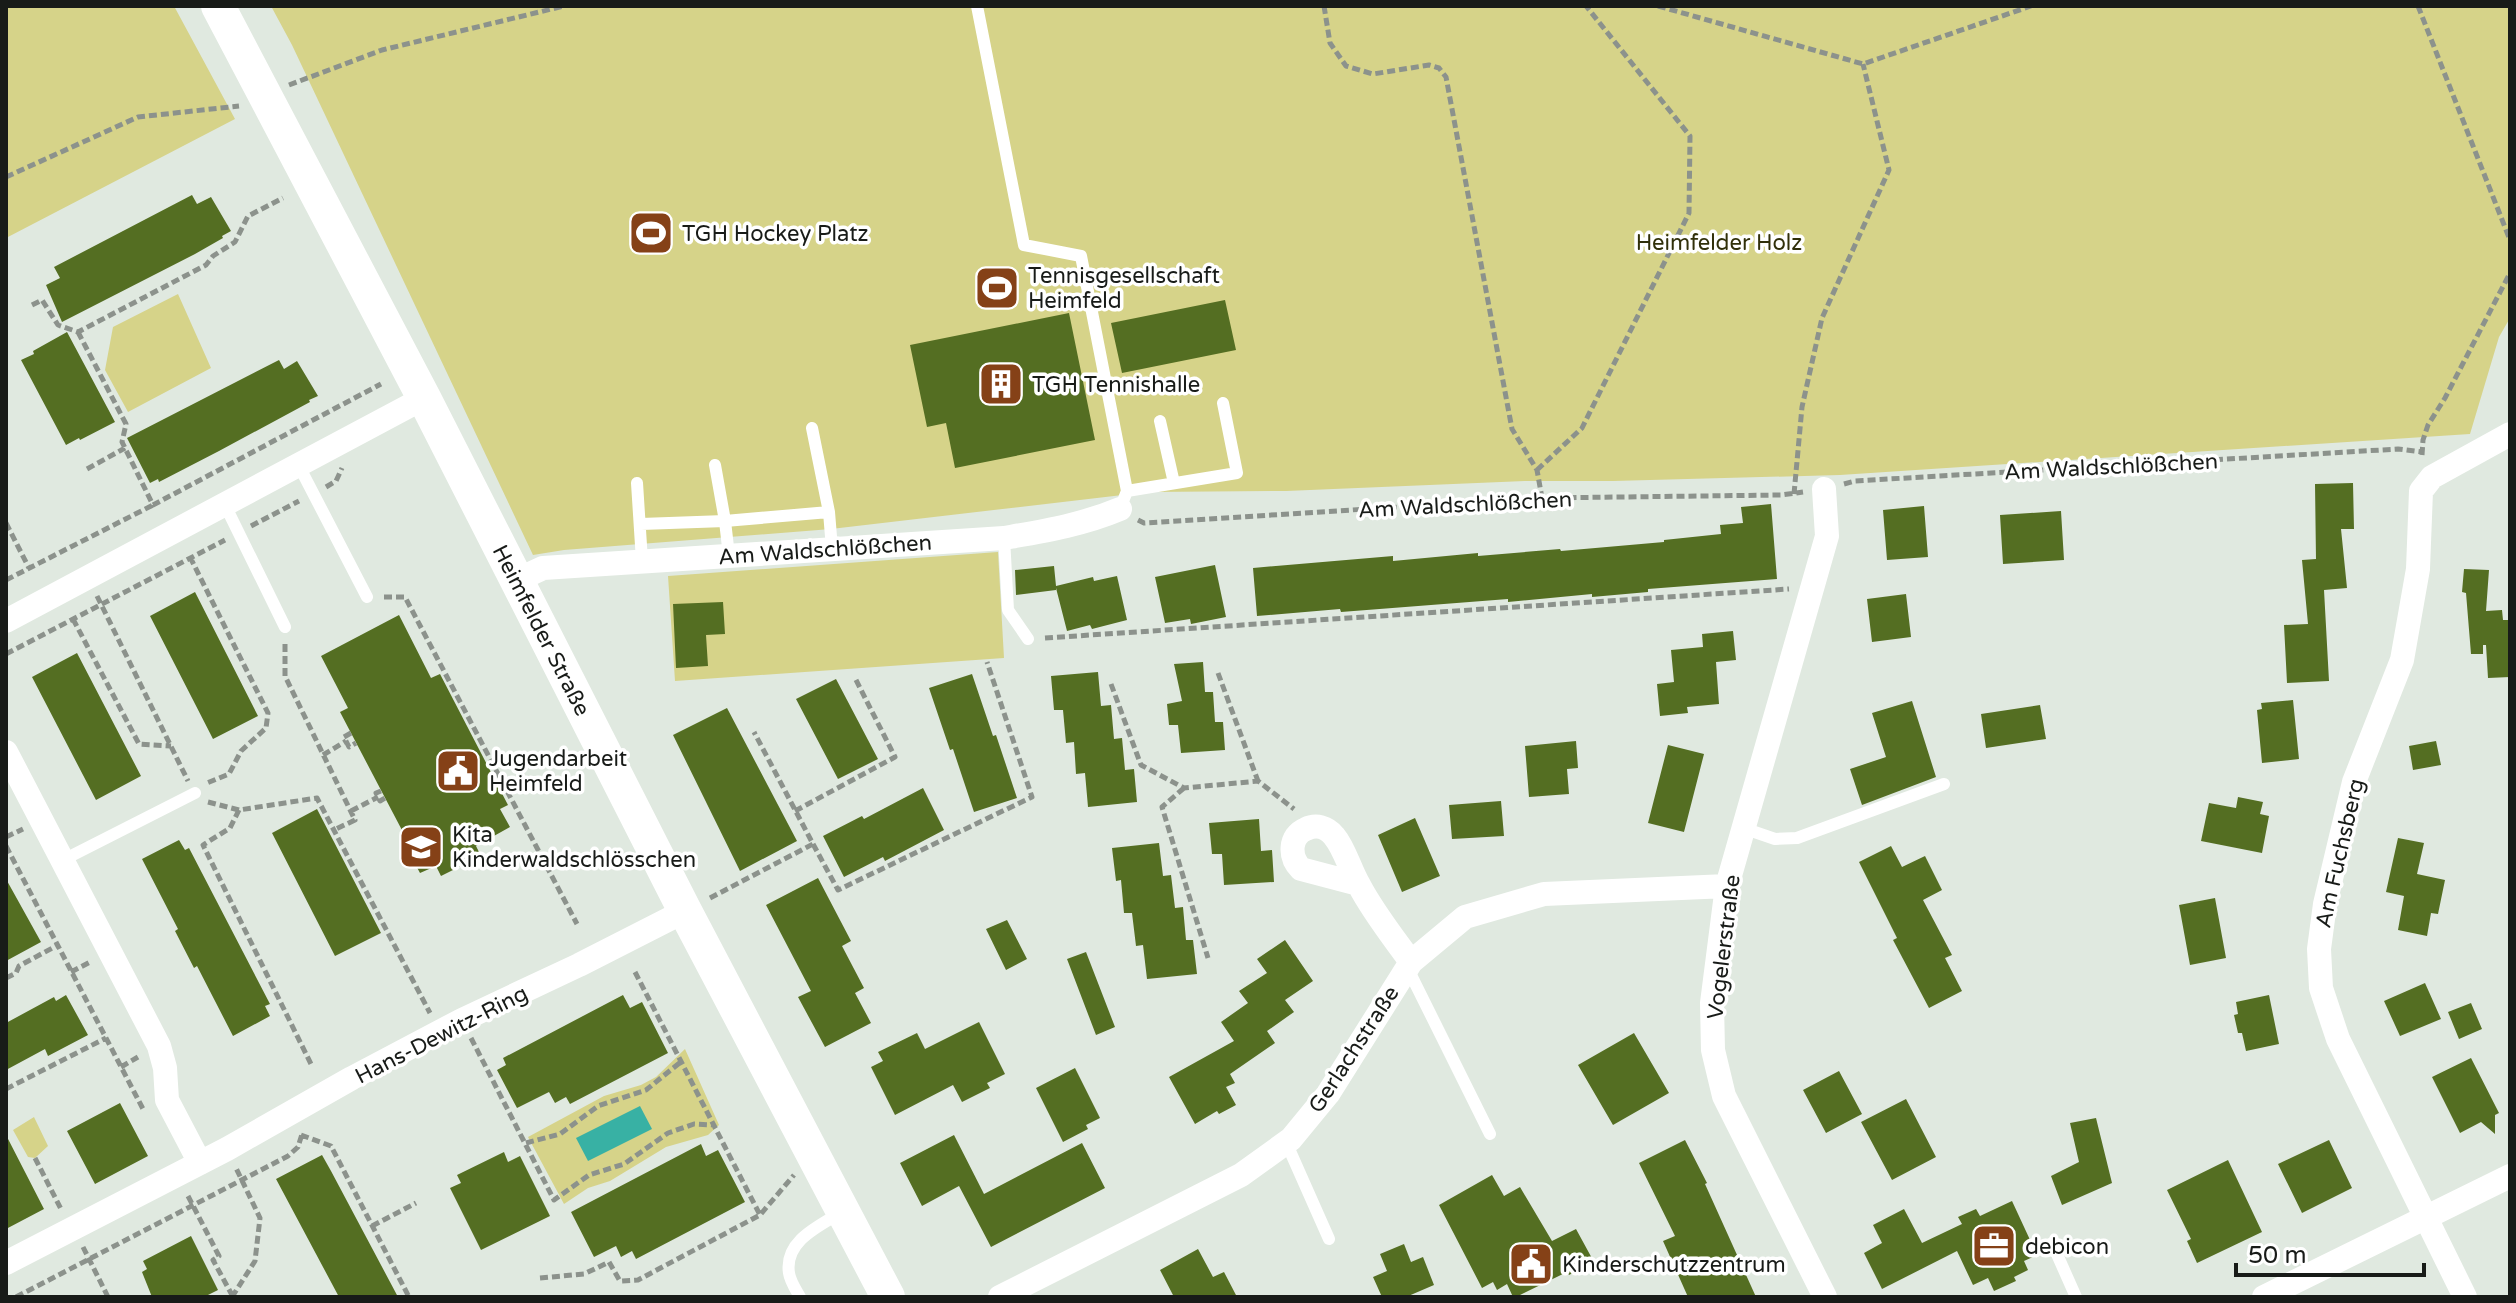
<svg xmlns="http://www.w3.org/2000/svg" width="2516" height="1303" viewBox="0 0 2516 1303" font-family="'Varela Round',sans-serif">
  <rect width="100%" height="100%" fill="#e0e9e0"/>
  <path fill="#d6d389" d="M6 6H174L235 119 6 238Z
    M271 6H2510V318L2499 337 2470 434 1840 475 1613 481H1525L1286 491 1148 492 831 529 564 550 533 555 292 45Z
    M178 294 211 368 128 412 105 370 113 327Z
    M998 552 1004 658 675 681 668 576Z
    M685 1049 719 1125 708 1135 666 1147 610 1181 588 1188 564 1204 528 1137 604 1096 641 1085 656 1077Z
    M34 1117 48 1146 35 1158 28 1157 13 1130Z"/>
  <path fill="#38b1a4" d="M640 1106 652 1129 588 1161 576 1138Z"/>
  <path fill="#546e22" d="M192 195 197 204 211 197 231 231 222 236 223 238 195 254 62 322 46 285 60 278 54 267Z
    M1225 300 1236 350 1122 373 1111 323Z
    M1069 313 1095 440 955 468 946 423 927 427 910 345Z
    M67 332 115 422 80 440 79 438 66 445 21 360 34 354 33 351Z
    M279 360 284 369 297 361 318 396 309 400 310 402 219 451 159 482 158 479 150 483 127 438Z
    M2353 483 2354 529H2341L2347 588 2324 590 2329 681 2287 683 2284 625 2308 624 2302 560 2316 559 2315 484Z
    M1771 504 1777 579 1648 589V592L1592 597V594L1508 602V599L1341 612 1340 609 1257 616 1253 568 1393 556V561L1478 553V556L1560 549 1561 551 1664 542V540L1721 534 1720 525 1743 523 1741 507Z
    M1924 506 1928 557 1887 560 1883 510Z
    M2061 511 2064 560 2003 564 2000 515Z
    M1215 565 1226 617 1191 624 1190 619 1165 623 1155 577Z
    M1054 566 1056 586 1093 577 1094 581 1117 576 1127 620 1092 629 1090 625 1067 631 1056 588V590L1016 595 1015 570Z
    M2464 569 2489 570 2486 611 2502 610 2503 620H2510V677L2488 678 2486 645H2483V654H2471L2466 593 2462 592Z
    M195 592 258 716 213 739 150 616Z
    M1906 594 1911 637 1872 642 1867 599Z
    M723 602 725 634 706 635 708 666 676 668 673 604Z
    M399 615 431 678 440 674 508 805 500 809 510 827 476 846 481 856 441 876 436 866 420 873 400 836 404 834 340 712 348 708 321 656Z
    M1733 631 1736 660 1716 662 1719 704 1687 707 1688 713 1660 716 1657 684 1674 682 1671 650 1703 647 1702 634Z
    M77 653 141 776 96 800 32 677Z
    M1203 662 1205 692H1213L1215 722H1223L1225 750 1181 753 1178 725H1169L1167 704 1182 701 1174 664Z
    M1098 672 1101 706 1111 705 1114 739 1122 738 1125 770 1134 769 1137 802 1088 807 1085 773 1076 774 1074 742 1066 743 1063 710H1054L1051 676Z
    M972 674 993 736 996 735 1017 798 974 812 953 749 950 750 929 688Z
    M836 679 878 759 838 779 796 699Z
    M2293 700 2299 759 2262 763 2257 710 2262 709 2261 703Z
    M1912 701 1936 777 1862 805 1850 769 1886 757 1872 713Z
    M2040 705 2046 739 1986 748 1981 714Z
    M727 708 797 841 740 871 673 735Z
    M1576 741 1578 768 1567 769 1569 794 1529 797 1525 746Z
    M2436 741 2441 765 2413 770 2409 746Z
    M1668 745 1704 754 1684 832 1648 823Z
    M923 788 944 830 885 861 883 857 844 877 823 836 862 816 864 819Z
    M2238 797 2263 802 2260 814 2269 816 2262 853 2201 841 2209 803 2236 808Z
    M1501 801 1504 836 1452 839 1449 805Z
    M317 809 381 933 335 956 272 833Z
    M1415 818 1440 876 1402 892 1378 835Z
    M1259 819 1261 851 1272 850 1274 882 1224 885 1222 854H1212L1209 823Z
    M2398 838 2424 843 2417 874 2445 880 2438 914 2431 913 2427 936 2398 930 2404 896 2386 892Z
    M179 840 185 850 189 848 270 1004 265 1006 270 1016 233 1036 197 966 194 968 175 931 178 929 142 859Z
    M1159 843 1163 876 1171 875 1175 908 1183 907 1186 940H1193L1197 974 1147 979 1143 945 1136 946 1132 913H1124L1121 880 1116 881 1112 848Z
    M1891 846 1902 867 1925 856 1942 890 1923 900 1952 955 1945 958 1962 991 1929 1008 1893 940 1897 938 1859 862Z
    M818 878 851 941 842 946 864 988 855 993 871 1023 825 1047 798 997 811 991 766 905Z
    M6 879 41 942 6 961Z
    M2215 898 2226 958 2190 965 2179 905Z
    M1007 920 1027 959 1006 970 986 929Z
    M1285 940 1313 981 1285 1000 1294 1012 1267 1031 1275 1043 1230 1074 1235 1083 1226 1087 1236 1105 1219 1114 1217 1111 1195 1124 1169 1077 1234 1041 1221 1022 1248 1003 1239 991 1267 973 1257 959Z
    M1086 952 1115 1027 1096 1035 1067 959Z
    M2425 983 2441 1019 2400 1036 2384 1001Z
    M66 995 88 1035 48 1056 45 1049 6 1070V1023L54 997 56 1001Z
    M623 995 630 1008 642 1002 668 1053 570 1104 566 1097 555 1103 549 1092 517 1108 497 1070 506 1065 503 1058Z
    M2269 995 2279 1044 2246 1051 2242 1033H2238L2234 1015 2238 1014 2236 1002Z
    M2471 1003 2482 1029 2459 1039 2448 1012Z
    M979 1022 1005 1074 987 1083 990 1088 962 1102 953 1085 895 1115 871 1067 883 1061 878 1052 917 1033 925 1049Z
    M1634 1033 1669 1093 1613 1125 1578 1065Z
    M2471 1058 2499 1113 2495 1115V1134L2481 1122 2460 1133 2432 1077Z
    M1075 1068 1100 1118 1086 1125 1088 1129 1063 1142 1036 1088Z
    M1839 1071 1862 1114 1826 1133 1803 1090Z
    M1906 1099 1936 1157 1892 1180 1861 1122Z
    M120 1103 148 1156 95 1184 67 1131Z
    M2096 1118 2112 1183 2062 1205 2051 1176 2079 1162 2070 1123Z
    M6 1135 44 1209 6 1229Z
    M954 1135 984 1194 1082 1143 1105 1188 991 1247 959 1186 922 1206 900 1163Z
    M1685 1140 1707 1183 1705 1184 1756 1297H1688L1663 1241 1675 1236 1639 1163Z
    M2329 1140 2352 1188 2302 1213 2278 1164Z
    M701 1144 706 1156 718 1150 745 1202 636 1259 632 1251 621 1257 616 1246 594 1257 571 1212Z
    M504 1152 508 1162 520 1156 550 1216 481 1250 450 1188 461 1183 457 1175Z
    M322 1155 331 1171 398 1297H339L276 1179Z
    M2228 1160 2262 1232 2197 1263 2187 1241 2191 1239 2167 1190Z
    M1492 1175 1504 1196 1520 1187 1552 1241 1576 1229 1594 1262 1569 1275 1567 1272 1516 1297H1513L1507 1284 1497 1290 1493 1282 1482 1288 1439 1205Z
    M2012 1201 2037 1255 2024 1261 2028 1270 2014 1277 2016 1281 1994 1291 1988 1278 1973 1285 1957 1251 1882 1289 1864 1253 1882 1243 1873 1225 1904 1209 1922 1243 1962 1224 1958 1217 1976 1209 1980 1216Z
    M191 1236 218 1290 204 1297H152L142 1272 147 1269 143 1261Z
    M1404 1244 1411 1262 1423 1257 1434 1285 1406 1297H1382L1373 1277 1387 1271 1380 1254Z
    M1198 1249 1213 1277 1224 1272 1237 1297H1174L1160 1270Z"/>
  <g fill="none" stroke-linecap="round" stroke-linejoin="round">
    <path stroke="#8c928c" stroke-width="5" stroke-dasharray="8 4" stroke-linecap="butt" d="M1324 6 1330 43 1346 66 1373 74 1429 65 1439 68 1446 77 1512 429 1537 470 1542 498
      M1658 6 1863 64 2031 6
      M2418 6 2510 240
      M289 85 382 50 564 6
      M6 177 138 117 239 106
      M32 305 42 300 58 325 78 332 206 265 213 256 235 242 248 216 283 198
      M78 332 126 424 122 442 153 505 381 384
      M2422 455 2423 440 2428 425 2445 398 2510 273
      M87 469 125 448
      M1537 470 1582 428 1689 213 1690 136 1586 6
      M1844 484 1855 481 2398 449 2422 452
      M326 487 336 481 342 468
      M1794 494 1802 407 1822 318 1889 170 1863 64
      M1138 520 1144 523 1542 498 1781 495 1803 492
      M6 523 29 568
      M251 526 299 501
      M190 557 268 713 266 728 241 751 229 774 207 783
      M6 580 153 505
      M97 596 188 781
      M384 597H405L577 924
      M73 619 139 744 171 746
      M1045 638 1789 589
      M285 644V676L355 820 334 830
      M6 654 225 540
      M1218 673 1258 781
      M1111 684 1141 765 1184 788 1258 781 1294 809
      M351 733 344 737 349 747 356 743
      M323 755 346 741
      M1184 788 1162 807 1208 958
      M381 791 376 793 380 801 385 798
      M208 802 239 810 317 798 430 1013
      M239 810 230 828 203 845 311 1064
      M351 811 378 797
      M795 811 895 757 855 678
      M6 837 23 829
      M813 844 838 890 1032 797 987 662
      M6 846 143 1109
      M710 898 813 844 754 732
      M71 972 92 961
      M635 972 760 1215
      M6 978 16 973 19 966 58 945
      M471 1038 554 1200 589 1175 624 1164 668 1133 694 1124 714 1125
      M121 1067 138 1057
      M6 1089 106 1038
      M301 1135 331 1146 409 1297
      M526 1143 560 1134 598 1106 646 1090 682 1061
      M35 1158 62 1211
      M188 1196 219 1256 213 1260 232 1295
      M372 1226 416 1203
      M83 1247 108 1297
      M540 1278 584 1274 609 1262 620 1281 638 1280 760 1215 794 1175
      M16 1297 288 1156 298 1147 302 1134
      M232 1297 255 1261 260 1218 236 1168"/>
    <path stroke="#fff" stroke-width="12" d="M977 6 1024 245 1081 256 1127 491 1120 509
      M1160 421 1174 483
      M812 428 829 512
      M715 465 725 521 829 512 832 549
      M299 466 367 597
      M637 483 642 561
      M1127 491 1237 473 1223 403
      M225 505 285 627
      M641 524 725 521 729 556
      M1004 538 1008 610 1028 639
      M1743 828 1775 839 1797 838 1944 784
      M63 860 195 793
      M1407 967 1490 1134
      M1286 1142 1329 1239
      M2052 1243 2076 1297
      M800 1297C796 1290 790 1281 789 1273 784 1241 819 1226 842 1212"/>
    <path stroke="#fff" stroke-width="24" d="M1824 489 1827 536 1727 886 1712 1003 1713 1050 1724 1096 1825 1297
      M517 580 543 568 1004 538C1044 531 1082 525 1120 509
      M6 621 424 398
      M6 752 159 1046 165 1068 167 1100 200 1163
      M1358 884 1301 869C1289 857 1289 836 1306 829 1316 824 1327 827 1334 836 1345 849 1350 870 1359 885 1373 912 1393 937 1411 962
      M6 1263 227 1149 352 1078 462 1020 579 965 685 911
      M1000 1297 1241 1175 1291 1139 1328 1094 1411 962 1465 917 1544 894 1727 886
      M2264 1297 2510 1176
      M2465 1297 2338 1039 2321 988 2319 949 2325 904 2354 782 2402 660 2418 569 2421 491 2432 477 2510 434"/>
    <path stroke="#fff" stroke-width="34" d="M218 6 424 398 685 911 888 1297"/>
  </g>
  <defs>
    <g id="stadium-square" transform="scale(2.3)"><rect x="-9" y="-9" width="18" height="18" rx="4" fill="#854117" stroke="#fff"/><path d="M0-5a6.5 5 0 1 0 0 10a6.5 5 0 1 0 0-10ZM-3.5-1.8h7v3.6h-7Z" fill="#fff"/></g>
    <g id="building-square" transform="scale(2.3)"><rect x="-9" y="-9" width="18" height="18" rx="4" fill="#854117" stroke="#fff"/><path d="M-4-6H4V6H1V3H-1V6H-4ZM-2.5-4.3h1.7v1.8h-1.7ZM.8-4.3h1.7v1.8H.8ZM-2.5-1h1.7V.8h-1.7ZM.8-1h1.7V.8H.8Z" fill="#fff"/></g>
    <g id="civic-square" transform="scale(2.3)"><rect x="-9" y="-9" width="18" height="18" rx="4" fill="#854117" stroke="#fff"/><path d="M-.6-6.5H3V-4.5H.6V-3L4-1V1h2V6H-6V1h2V-1L-.6-3ZM-1.2 2.5V6h2.4V2.5Z" fill="#fff"/></g>
    <g id="school-square" transform="scale(2.3)"><rect x="-9" y="-9" width="18" height="18" rx="4" fill="#854117" stroke="#fff"/><path d="M0-5L7-2L0 1L-7-2ZM-4 1L0 2.5L4 1V4Q0 6-4 4Z" fill="#fff"/></g>
    <g id="office-square" transform="scale(2.3)"><rect x="-9" y="-9" width="18" height="18" rx="4" fill="#854117" stroke="#fff"/><path d="M-6-3h4V-5.5h4V-3h4V5H-6ZM-1-4.5V-3h2v-1.5ZM-6 0V1H6V0Z" fill="#fff"/></g>
  </defs>
  <g fill-rule="evenodd">
    <use href="#stadium-square" x="651" y="233"/>
    <use href="#stadium-square" x="997" y="288"/>
    <use href="#building-square" x="1001" y="384"/>
    <use href="#civic-square" x="458" y="771"/>
    <use href="#school-square" x="421" y="847"/>
    <use href="#office-square" x="1994" y="1246"/>
    <use href="#civic-square" x="1531" y="1264"/>
  </g>
  <g text-anchor="middle" stroke-width="7" stroke-linejoin="round" paint-order="stroke">
    <g font-size="22" fill="#181b18" stroke="#fff" text-anchor="start">
      <text x="682" y="241">TGH Hockey Platz</text>
      <text x="1028" y="283">Tennisgesellschaft<tspan x="1028" dy="25">Heimfeld</tspan></text>
      <text x="1032" y="392">TGH Tennishalle</text>
      <text x="489" y="766">Jugendarbeit<tspan x="489" dy="25">Heimfeld</tspan></text>
      <text x="452" y="842">Kita<tspan x="452" dy="25">Kinderwaldschlösschen</tspan></text>
      <text x="2025" y="1254">debicon</text>
      <text x="1562" y="1272">Kinderschutzzentrum</text>
    </g>
    <g font-size="22" fill="#31300a" stroke="#fff">
      <text x="1719" y="250">Heimfelder Holz</text>
    </g>
    <g font-size="22" fill="#181b18" stroke="#fff">
      <text transform="translate(2111 466) rotate(-3)" y="8">Am Waldschlößchen</text>
      <text transform="translate(1465 504) rotate(-3)" y="8">Am Waldschlößchen</text>
      <text transform="translate(825 549) rotate(-4)" y="8">Am Waldschlößchen</text>
      <text transform="translate(542 630) rotate(63)" y="8">Heimfelder Straße</text>
      <text transform="translate(2339 853) rotate(-77)" y="8">Am Fuchsberg</text>
      <text transform="translate(1723 947) rotate(-83)" y="8">Vogelerstraße</text>
      <text transform="translate(441 1034) rotate(-27)" y="8">Hans-Dewitz-Ring</text>
      <text transform="translate(1353 1049) rotate(-57)" y="8">Gerlachstraße</text>
    </g>
  </g>
  <rect width="2516" height="1303" fill="none" stroke="#181b18" stroke-width="16"/>
  <path d="M2236 1263v12h188v-12" fill="none" stroke="#181b18" stroke-width="4"/>
  <text x="2248" y="1263" font-size="24" fill="#181b18" stroke="#ffffff" stroke-width="6" paint-order="stroke">50 m</text>
</svg>
